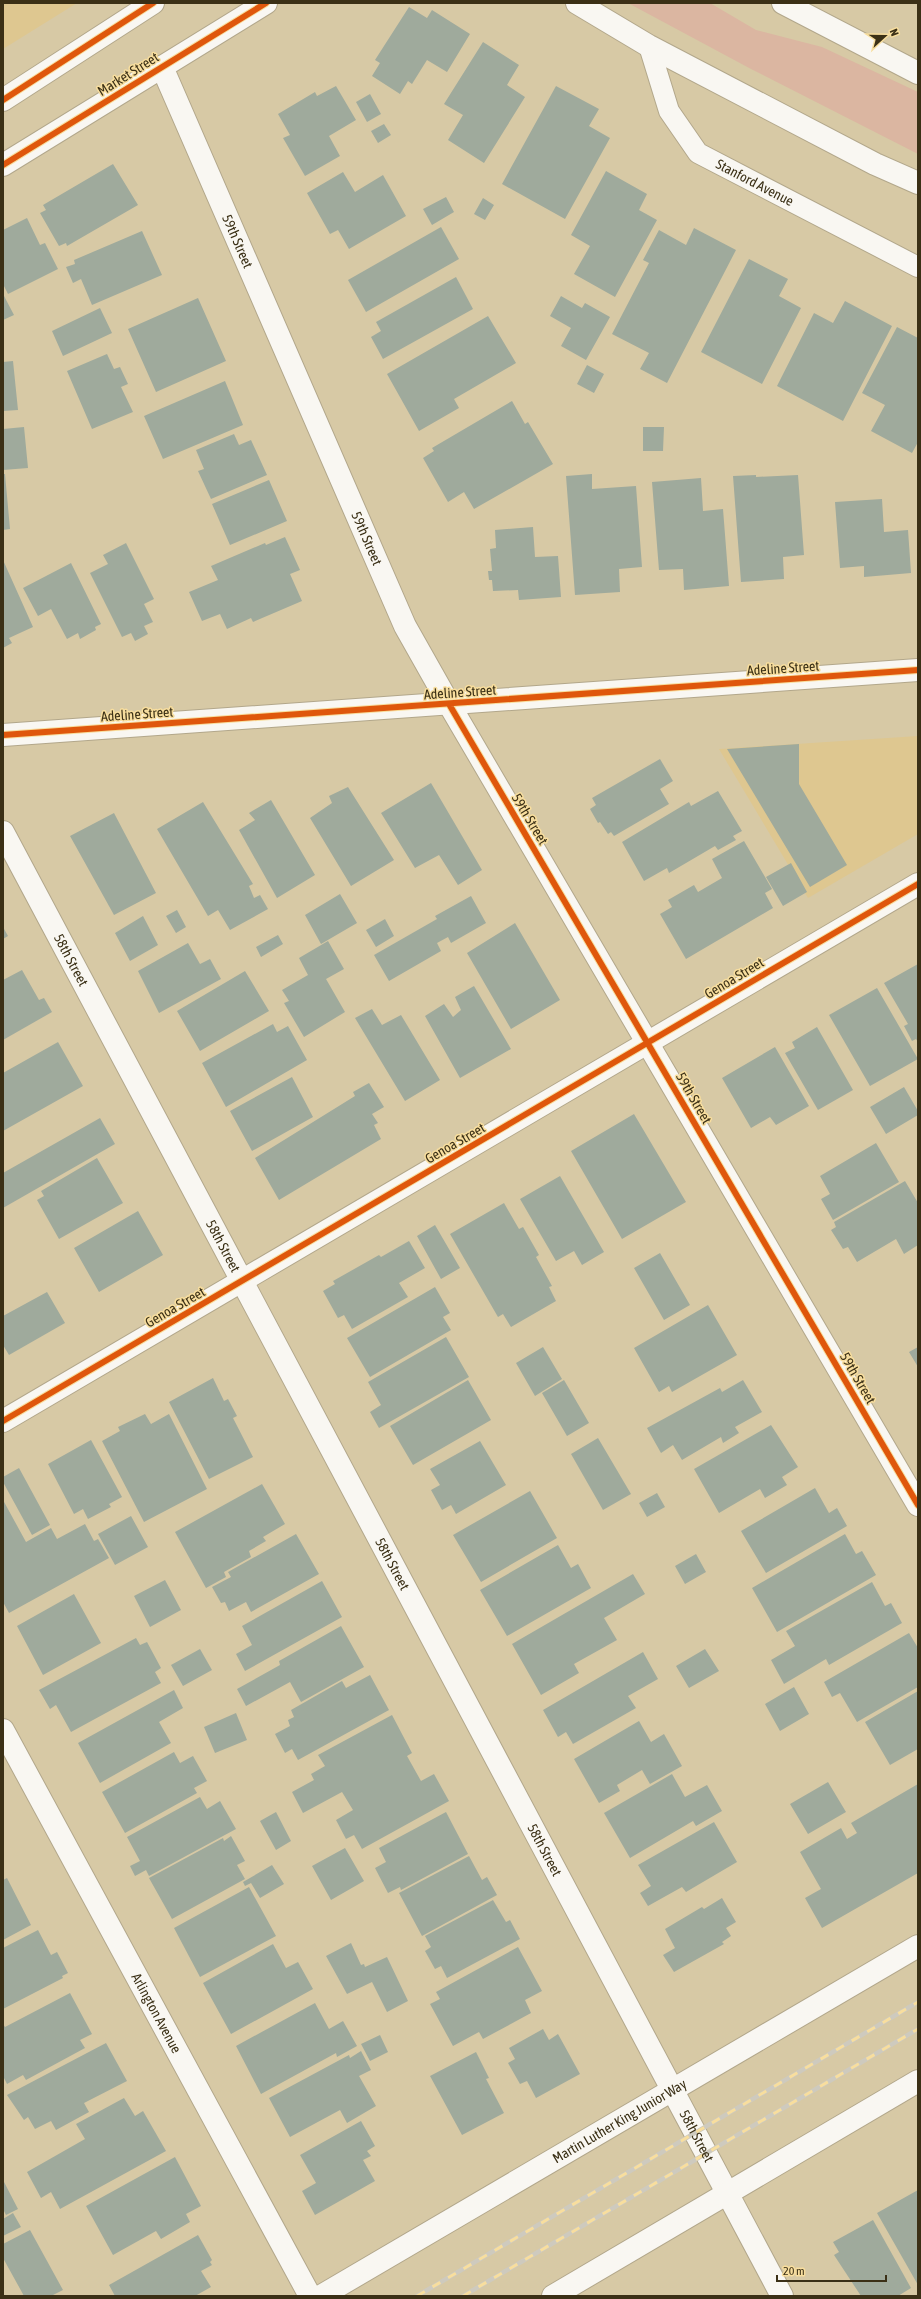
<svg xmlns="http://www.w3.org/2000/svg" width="921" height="2299" viewBox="0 0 921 2299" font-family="'Asap Condensed',sans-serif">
  <rect width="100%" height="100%" fill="#d7c9a5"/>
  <path fill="#dec790" d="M3 3H77L3 49Z
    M918 736V834L808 898 719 749Z"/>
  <path fill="#dbb6a1" d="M628 3H710L756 30 822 47 918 92V154L751 69Z"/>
  <path fill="#9faa9c" d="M409 7 427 18 432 10 470 34 447 72 427 60 412 84 408 81 400 94 372 76 380 63 375 60Z
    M483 42 519 65 507 85 525 97 484 163 448 140 463 115 444 104Z
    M336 86 356 120 329 136 340 156 305 176 283 138 290 135 278 114 315 92 317 96Z
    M556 86 599 109 589 126 610 138 565 219 502 184Z
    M370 94 381 114 367 122 356 102Z
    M384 124 391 135 378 143 371 131Z
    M113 164 138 205 67 246 66 243 59 246 40 213 46 210 43 205Z
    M606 171 647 194 639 210 657 220 615 297 574 274 590 246 571 235Z
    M343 172 355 192 383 175 406 216 349 249 338 230 330 234 307 193Z
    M446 197 454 212 432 225 423 209Z
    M483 198 494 205 485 220 474 214Z
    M27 218 40 245 45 243 58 269 8 294 3 284V230Z
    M441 227 459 259 366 312 348 280Z
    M694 228 736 250 667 383 640 369 649 353 612 334 649 263 643 260 659 230 686 245Z
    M142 231 162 275 92 305 81 279 73 283 66 267 75 264 74 260Z
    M749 259 788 279 779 296 801 308 762 384 701 352Z
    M456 277 473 309 383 359 371 337 381 331 376 322Z
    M3 294 14 315 3 320Z
    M561 296 582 308 585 303 610 317 586 360 561 346 571 328 550 316Z
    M198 298 226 361 156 392 128 329Z
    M845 301 892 326 843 421 777 386 814 313 833 323Z
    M100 308 112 333 63 356 52 331Z
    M488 316 516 363 454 399 459 408 419 431 387 374Z
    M897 327 918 338V442L912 453 871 431 885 405 862 393Z
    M107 354 114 369 120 367 128 384 121 387 133 412 92 429 67 371Z
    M13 361 18 410 3 411V362Z
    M587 365 604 374 594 393 577 384Z
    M225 381 243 425 163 459 144 416Z
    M512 401 525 424 528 422 553 464 474 509 464 492 448 502 423 458 434 451 432 448Z
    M24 427 28 468 3 470V429Z
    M643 427H664L663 451H643Z
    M234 434 239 445 251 440 267 475 211 499 198 471 204 469 196 450Z
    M3 474H5L10 529 3 530Z
    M592 474V489L636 486 642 567 619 569 620 592 575 595 566 476Z
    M756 475V477L798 475 804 555 783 557 784 579 741 582 733 476Z
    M701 478 703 511 723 509 729 586 684 590 683 569 659 570 652 482Z
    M269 480 287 521 230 545 212 504Z
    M882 499 884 532 908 530 911 573 864 577V566L840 568 835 502Z
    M533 527 535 557 558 556 561 597 519 600 518 590 493 591 492 580H489L488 571H492L490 549 496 548 495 530Z
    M285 537 300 570 290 574 302 601 253 622 251 618 227 629 220 614 202 621 189 592 218 580 211 566 265 543 266 545Z
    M126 543 154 599 144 604 153 622 144 626 148 634 135 641 131 633 122 637 90 573 108 564 103 555Z
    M3 560 33 627 9 638 12 643 3 648Z
    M71 563 101 624 95 627 96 630 80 639 78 633 67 639 51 609 38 616 23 588Z
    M799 744V784L847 865 810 887 727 749Z
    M660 759 673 781 660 789 669 804 614 836 611 832 608 834 600 822 598 823 590 809 596 805 592 798Z
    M431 783 482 870 458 885 439 855 415 868 381 813Z
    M348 787 394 860 351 886 310 818 332 803 329 796Z
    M718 791 742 831 733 836 736 840 718 850 715 846 669 873 667 868 644 881 622 842 689 802 691 806Z
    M271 800 315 875 277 898 239 830 255 820 249 813Z
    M203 802 253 884 249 886 254 898 260 895 268 909 230 930 218 910 208 916 157 829Z
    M114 813 156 893 114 915 70 836Z
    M744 841 772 889 765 893 773 908 686 959 660 914 672 907 668 900 694 885 698 892 722 878 712 859Z
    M791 863 807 892 783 906 766 877Z
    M340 894 357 923 321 944 305 915Z
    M471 896 486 923 451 943 448 937 437 943 441 951 389 981 374 955 437 919 435 916Z
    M177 910 186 927 176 933 166 916Z
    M143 916 158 945 130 961 115 933Z
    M385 919 394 936 376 947 366 930Z
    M515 923 560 1000 511 1029 467 953Z
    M3 927 8 936 3 939Z
    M278 935 283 944 261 957 256 947Z
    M328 941 344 969 326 979 345 1012 304 1037 284 1003 289 1001 282 990 308 975 299 958Z
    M188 943 200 964 210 959 221 979 159 1013 138 971Z
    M918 964V1042L916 1039 912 1041 904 1026 908 1024 884 983Z
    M22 970 39 1000 44 998 52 1012 3 1040V980Z
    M245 971 269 1011 200 1051 177 1011Z
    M474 986 511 1049 460 1078 425 1016 444 1004 453 1017 461 1010 455 997Z
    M877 988 918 1059 870 1086 829 1015Z
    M372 1009 382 1025 401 1015 440 1080 405 1101 355 1018Z
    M273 1024 277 1032 288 1026 307 1060 226 1107 202 1063Z
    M817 1027 853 1090 818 1110 785 1053 795 1048 792 1042Z
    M58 1042 83 1086 3 1131V1073Z
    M775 1047 809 1106 776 1125 770 1117 751 1128 722 1078Z
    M292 1077 313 1117 252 1151 230 1111Z
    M369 1083 384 1107 372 1114 378 1123 374 1125 381 1139 279 1200 255 1158 355 1096 353 1092Z
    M904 1087 918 1111V1115L886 1134 870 1107Z
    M634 1114 686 1202 622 1239 571 1151Z
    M100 1118 115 1144 3 1208V1173Z
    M876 1143 899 1182 833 1220 821 1199 830 1194 820 1176Z
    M97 1158 123 1203 59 1239 37 1200 44 1196 41 1191Z
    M560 1176 604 1252 582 1265 574 1251 556 1261 520 1199Z
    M905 1181 918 1203V1245L904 1254 896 1239 857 1262 848 1247 843 1249 831 1230 836 1227 834 1222Z
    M504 1203 519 1229 523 1227 539 1255 536 1257 552 1286 549 1287 556 1301 511 1327 503 1314 498 1317 450 1234Z
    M138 1211 163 1255 99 1292 74 1248Z
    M435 1225 460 1268 441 1279 417 1236Z
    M409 1241 425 1268 399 1283 408 1297 352 1329 344 1315 338 1318 323 1291 335 1284 333 1281 379 1255 381 1257Z
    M660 1253 690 1305 664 1320 634 1268Z
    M435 1287 450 1313 443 1317 451 1330 370 1377 347 1338Z
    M47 1292 65 1323 9 1355 3 1345V1316Z
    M708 1305 737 1355 672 1392 669 1386 659 1392 634 1348Z
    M446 1337 469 1377 379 1428 370 1412 381 1405 368 1382Z
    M543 1347 562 1379 535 1396 516 1363Z
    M918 1347V1367L909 1352Z
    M213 1378 224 1401 228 1399 237 1416 233 1418 253 1457 209 1479 169 1402Z
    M468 1380 491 1420 413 1465 390 1426Z
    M564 1380 589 1423 567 1436 542 1393Z
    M743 1380 762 1412 735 1427 739 1433 723 1443 721 1437 682 1460 673 1445 661 1453 647 1428 720 1388 722 1392Z
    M145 1414 151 1424 169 1414 207 1489 144 1522 102 1441 120 1431 118 1427Z
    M771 1425 798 1467 782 1477 787 1485 765 1498 760 1489 719 1513 694 1469Z
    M598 1438 631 1494 603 1510 571 1454Z
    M91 1440 122 1497 109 1504 111 1507 88 1519 83 1509 74 1514 48 1464Z
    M480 1441 506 1485 456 1514 451 1505 442 1510 431 1490 440 1485 430 1469Z
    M19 1468 50 1525 32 1535 3 1482V1477Z
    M262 1484 285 1524 263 1537 266 1541 249 1551 251 1557 224 1572 226 1577 206 1588 175 1532Z
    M815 1488 829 1513 837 1508 847 1526 766 1573 741 1531Z
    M530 1491 557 1538 481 1582 453 1535Z
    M657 1493 665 1507 647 1517 639 1503Z
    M3 1500 26 1542 51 1528 57 1539 85 1524 94 1541 98 1539 109 1558 9 1613 3 1602Z
    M131 1516 148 1547 115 1565 98 1534Z
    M296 1534 319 1574 251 1612 246 1602 229 1611 225 1602 221 1603 212 1587 231 1577 228 1572Z
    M845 1534 856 1554 862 1551 876 1575 777 1632 752 1588Z
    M558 1545 571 1568 578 1564 591 1588 507 1636 480 1590Z
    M696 1554 706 1572 685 1584 675 1566Z
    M633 1574 645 1594 604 1618 617 1640 574 1664 579 1673 541 1695 512 1644Z
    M165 1580 181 1610 150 1627 134 1596Z
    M322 1581 342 1617 245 1671 236 1654 252 1645 242 1626Z
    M872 1582 885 1606 891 1603 902 1623 829 1665 826 1659 784 1684 771 1660 795 1646 786 1631Z
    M74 1594 101 1643 43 1675 17 1626Z
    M341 1626 364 1667 301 1702 290 1682 246 1706 237 1689 280 1665 279 1661Z
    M909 1633 918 1648V1687L857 1722 840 1693 832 1697 824 1682Z
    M136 1638 140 1645 147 1642 161 1668 155 1672 161 1683 71 1732 56 1705 50 1709 39 1690Z
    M200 1649 212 1670 183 1686 171 1665Z
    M705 1649 719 1671 689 1688 676 1666Z
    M643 1652 658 1679 628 1696 636 1708 573 1744 566 1732 558 1737 543 1710Z
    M370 1675 389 1710 298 1760 292 1749 285 1753 275 1734 290 1726 288 1720 294 1717 291 1710 342 1681 346 1688Z
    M794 1687 809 1714 780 1731 765 1704Z
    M174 1690 183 1708 159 1722 171 1743 100 1783 78 1743Z
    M918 1691V1749L890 1765 865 1722Z
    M236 1713 247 1740 215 1753 204 1727Z
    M392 1715 412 1753 407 1756 421 1781 434 1774 449 1801 362 1849 354 1835 346 1839 336 1820 353 1810 342 1792 303 1813 292 1792 314 1780 311 1774 325 1766 318 1755Z
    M639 1721 651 1742 664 1734 682 1766 650 1784 642 1770 617 1785 620 1791 599 1803 574 1759Z
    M174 1752 180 1763 193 1756 207 1781 194 1788 197 1793 125 1833 102 1792Z
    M672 1774 685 1797 707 1785 722 1811 696 1826 693 1821 630 1858 604 1813Z
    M828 1782 846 1812 808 1834 790 1804Z
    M918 1784V1873L822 1928 805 1898 821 1889 800 1852 841 1828 847 1839 857 1833 851 1823Z
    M200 1797 207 1809 220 1801 236 1829 149 1876 146 1870 135 1876 130 1866 140 1861 127 1837Z
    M276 1812 291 1841 276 1850 260 1821Z
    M446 1812 468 1854 401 1890 400 1887 388 1893 375 1868 386 1862 379 1848Z
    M714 1822 737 1862 686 1892 682 1887 648 1906 640 1893 651 1886 638 1865Z
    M231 1836 245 1861 237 1865 245 1879 172 1919 149 1878 223 1838 224 1841Z
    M345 1848 364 1881 331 1900 312 1866Z
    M469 1856 482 1880 487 1877 497 1895 422 1936 399 1893Z
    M272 1865 284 1884 260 1898 251 1883 245 1886 243 1882Z
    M7 1878 31 1925 3 1940V1880Z
    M249 1887 276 1936 200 1977 174 1928Z
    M722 1898 736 1922 726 1928 731 1936 722 1942 724 1944 674 1972 663 1955 675 1948 665 1929 702 1907 704 1909Z
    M493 1900 506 1922 510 1920 520 1939 447 1978 441 1966 435 1969 425 1951 431 1947 425 1936Z
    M38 1930 51 1955 57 1952 68 1973 62 1976 63 1978 3 2009V1948Z
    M351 1943 361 1965 364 1964 365 1967 387 1957 408 2001 387 2012 372 1982 347 1994 326 1956Z
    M273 1944 286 1968 298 1962 313 1989 231 2034 203 1983Z
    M518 1947 542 1991 525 2000 531 2013 483 2039 479 2032 453 2046 430 2004 440 1999 436 1992Z
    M70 1993 92 2034 80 2040 85 2048 26 2080 23 2075 7 2084 3 2076V2024L5 2027Z
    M315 2003 329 2029 343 2021 357 2046 337 2057 336 2053 261 2094 236 2046Z
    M543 2029 549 2040 558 2034 580 2074 536 2098 527 2081 520 2084 508 2063 515 2059 509 2048Z
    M380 2035 388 2052 370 2061 361 2044Z
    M106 2043 127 2081 84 2103 89 2112 56 2130 51 2121 35 2129 28 2117 24 2120 7 2095Z
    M361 2051 371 2070 359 2076 376 2106 347 2123 340 2110 290 2137 269 2098 349 2055 350 2058Z
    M476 2052 489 2078 486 2079 504 2113 462 2135 430 2076Z
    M124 2098 135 2116 143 2111 166 2151 60 2209 51 2192 41 2198 27 2172 85 2139 76 2124Z
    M361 2121 375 2146 367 2151 371 2156 363 2160 375 2181 315 2215 302 2191 316 2183 300 2155Z
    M175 2157 201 2206 186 2214 190 2222 161 2239 156 2231 113 2255 86 2206Z
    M3 2180 18 2209 6 2215 3 2209Z
    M918 2190V2285L877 2213Z
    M13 2213 21 2227 3 2236V2219Z
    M873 2220 911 2288 898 2296H861L834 2255 839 2252 833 2242Z
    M30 2230 63 2290 51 2296H24L3 2258V2244Z
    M198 2235 212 2260 210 2262 212 2265 201 2271 211 2287 195 2296H115L109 2285Z"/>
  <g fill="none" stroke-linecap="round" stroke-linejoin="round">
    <g stroke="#b2a78b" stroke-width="22">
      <g id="lane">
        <path id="s1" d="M649 46 669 111 698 153 918 267"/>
      </g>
    </g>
    <g stroke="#b2a78b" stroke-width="24">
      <g id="street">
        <path id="s2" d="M162 67 405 626 449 704 918 1505"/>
        <path id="s3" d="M3 832 782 2296"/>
        <path d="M3 1421 918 884"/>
        <path id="s4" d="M3 1730 310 2296"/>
      </g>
    </g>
    <g stroke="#b2a78b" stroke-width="24">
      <g id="secondary">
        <path d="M577 3 649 46 875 164 918 183"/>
        <path d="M783 3 918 73"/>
        <path d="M3 100 153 3"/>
        <path d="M3 165 266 3"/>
        <path d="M3 735 918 670"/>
        <path id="s5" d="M321 2296 918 1946"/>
        <path d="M553 2296 918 2081"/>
      </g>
    </g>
    <use href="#lane" stroke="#f9f7f2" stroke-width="20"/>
    <use href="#street" stroke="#f9f7f2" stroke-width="22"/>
    <use href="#secondary" stroke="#f9f7f2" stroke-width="22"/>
    <g stroke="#cecabe" stroke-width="4.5">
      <path id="rail" d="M417 2296 918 2002
        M463 2296 918 2029"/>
    </g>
    <use href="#rail" stroke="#f8de9e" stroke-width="3" stroke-dasharray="9" stroke-linecap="butt"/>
    <g stroke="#f8de9e" stroke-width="8">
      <path id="cycleway" d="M3 100 153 3
        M3 165 266 3
        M449 704 918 1505
        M3 735 918 670
        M3 1421 918 884"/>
    </g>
    <use href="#cycleway" stroke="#df570c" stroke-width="6"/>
  </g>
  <g text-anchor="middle" stroke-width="3" stroke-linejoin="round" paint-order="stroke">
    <g font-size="14" fill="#3b3016" stroke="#f8de9e">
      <text transform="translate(128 74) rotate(-32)" y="5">Market Street</text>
      <text dy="5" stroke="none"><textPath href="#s1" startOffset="183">Stanford Avenue</textPath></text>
      <text dy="5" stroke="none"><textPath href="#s2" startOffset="190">59th Street</textPath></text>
      <text dy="5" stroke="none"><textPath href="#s2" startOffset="514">59th Street</textPath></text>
      <text transform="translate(783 668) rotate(-4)" y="5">Adeline Street</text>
      <text transform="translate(460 692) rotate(-4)" y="5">Adeline Street</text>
      <text transform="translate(137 714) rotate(-4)" y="5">Adeline Street</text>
      <text transform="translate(530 819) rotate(59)" y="5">59th Street</text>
      <text dy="5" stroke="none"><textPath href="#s3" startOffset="145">58th Street</textPath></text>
      <text transform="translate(734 978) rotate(-31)" y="5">Genoa Street</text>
      <text transform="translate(694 1098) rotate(60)" y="5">59th Street</text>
      <text transform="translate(455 1143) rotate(-30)" y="5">Genoa Street</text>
      <text dy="5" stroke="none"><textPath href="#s3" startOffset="469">58th Street</textPath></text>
      <text transform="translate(175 1307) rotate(-30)" y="5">Genoa Street</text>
      <text transform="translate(858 1378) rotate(60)" y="5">59th Street</text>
      <text dy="5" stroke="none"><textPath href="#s3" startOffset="829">58th Street</textPath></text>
      <text dy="5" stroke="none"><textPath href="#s3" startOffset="1153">58th Street</textPath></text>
      <text dy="5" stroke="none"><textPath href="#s4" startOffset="322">Arlington Avenue</textPath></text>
      <text dy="5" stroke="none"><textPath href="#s5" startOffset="346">Martin Luther King Junior Way</textPath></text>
      <text dy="5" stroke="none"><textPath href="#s3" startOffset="1477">58th Street</textPath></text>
    </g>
  </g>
  <rect width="921" height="2299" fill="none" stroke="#3b3016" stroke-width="8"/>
  <g transform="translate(885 36) rotate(69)" stroke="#f8de9e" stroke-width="3" paint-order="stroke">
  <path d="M0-3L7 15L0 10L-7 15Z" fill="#3b3016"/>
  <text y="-6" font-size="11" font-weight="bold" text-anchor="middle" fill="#3b3016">N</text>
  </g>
  <path d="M777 2275v6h109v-6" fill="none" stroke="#3b3016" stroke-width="2"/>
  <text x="783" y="2275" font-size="12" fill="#3b3016" stroke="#f8de9e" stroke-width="3" paint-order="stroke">20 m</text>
</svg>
